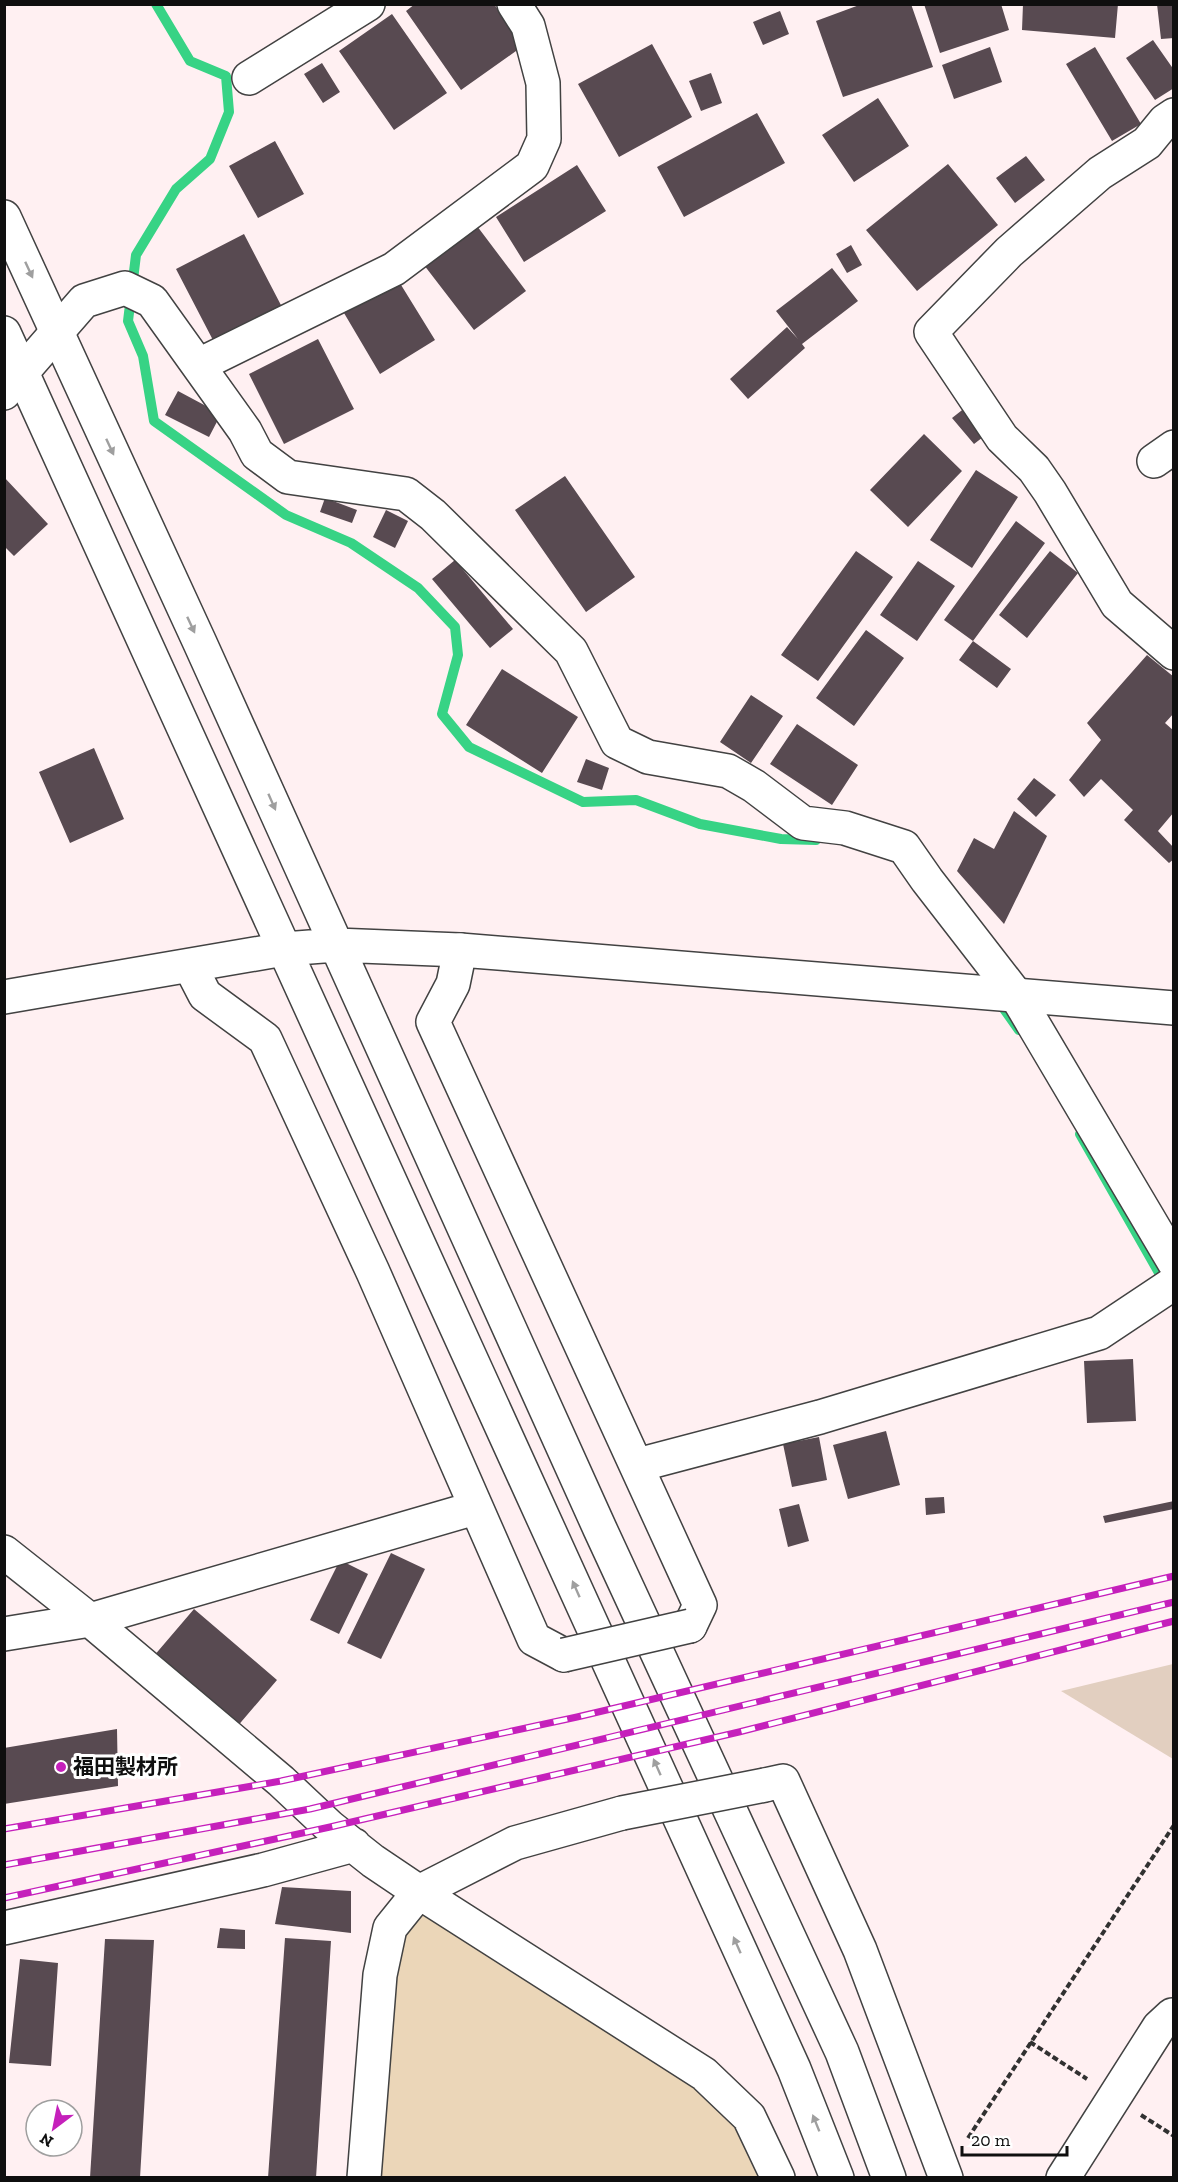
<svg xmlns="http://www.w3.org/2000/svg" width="1178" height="2182" viewBox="0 0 1178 2182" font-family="'Zilla Slab','Noto Sans JP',serif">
  <rect width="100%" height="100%" fill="#fff0f2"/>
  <path fill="#ebd6b8" d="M419 1892 704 2074 778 2178H364L380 1975Z"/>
  <path fill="#e2cfc0" d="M1173 1664V1759L1061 1691Z"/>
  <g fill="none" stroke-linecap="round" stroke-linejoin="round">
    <path stroke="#37d385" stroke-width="10" d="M156 4 190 61 226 76 229 112 210 159 176 189 136 255 128 321 143 356 154 421 286 515 351 543 418 588 455 627 458 655 442 714 469 747 583 802 636 800 700 824 781 839 816 840
      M997 999 1019 1030
      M1080 1134 1166 1285"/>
  </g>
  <path fill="#584a51" d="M415 4H494L523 46 461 90 406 11Z
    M862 4H911L933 67 843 97 816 21Z
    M924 4H1001L1009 30 940 53Z
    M1023 4H1118L1115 38 1022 30Z
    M1157 4H1174V38L1161 39Z
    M780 11 789 34 763 45 753 22Z
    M392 14 447 93 394 130 339 51Z
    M1153 40 1174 70V88L1155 100 1126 58Z
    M652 44 692 117 619 157 578 84Z
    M990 47 1002 82 954 99 942 65Z
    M1095 47 1141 124 1112 141 1066 64Z
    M322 63 340 92 323 103 304 74Z
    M711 73 722 103 701 111 689 81Z
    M878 98 909 146 854 182 822 135Z
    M757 113 785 163 684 217 657 167Z
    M275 141 304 194 258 218 229 166Z
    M1026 156 1045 180 1015 203 996 178Z
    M948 164 998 225 917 291 866 230Z
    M577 165 606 211 524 262 496 217Z
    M477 226 526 291 474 330 424 265Z
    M244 234 283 309 215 344 176 269Z
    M851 245 862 265 847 273 836 254Z
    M832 268 858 301 802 344 805 348 748 399 730 379 787 327 798 339 776 311Z
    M398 280 435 340 380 374 344 313Z
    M318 339 354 409 284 444 249 374Z
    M178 391 221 414 209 437 165 415Z
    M966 407 987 434 974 444 952 418Z
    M924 434 962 471 908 527 870 490Z
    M976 470 1018 497 972 568 930 540Z
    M565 476 635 577 586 612 515 510Z
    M4 477 48 524 14 556 4 546Z
    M325 498 357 510 352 523 320 512Z
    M386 510 408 521 395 548 373 537Z
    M1016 521 1045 543 973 641 944 620Z
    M856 551 893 577 818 681 781 655Z
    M1050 551 1078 573 1027 638 999 615Z
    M455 560 513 629 490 648 432 579Z
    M918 561 955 586 917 641 880 615Z
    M866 630 904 658 854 726 816 698Z
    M973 641 1011 669 997 688 959 660Z
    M1147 655 1174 677V713L1165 723 1174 731V812L1158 831 1174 848V859L1169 863 1124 820 1133 810 1101 779 1084 797 1069 780 1101 740 1087 723Z
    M502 669 578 717 542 773 466 725Z
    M751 695 783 716 751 763 720 742Z
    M797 724 858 765 832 805 770 764Z
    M94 748 124 819 70 843 39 772Z
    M586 759 609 768 602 790 577 782Z
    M1034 778 1056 795 1036 817 1017 799Z
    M1014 811 1047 836 1004 924 957 871 974 838 994 849Z
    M1133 1359 1136 1421 1087 1423 1084 1361Z
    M886 1431 900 1485 848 1499 833 1445Z
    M819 1437 827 1480 792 1487 783 1444Z
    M944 1497 945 1513 926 1515 925 1498Z
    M1174 1501V1509L1105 1523 1103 1516Z
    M799 1504 809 1541 788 1547 779 1509Z
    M391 1553 425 1569 381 1659 347 1643Z
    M340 1560 368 1574 339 1634 310 1620Z
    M194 1609 277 1680 236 1728 153 1657Z
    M117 1729 118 1786 4 1804V1748Z
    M282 1887 351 1891V1933L275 1924Z
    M220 1928 245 1930V1949L217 1948Z
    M285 1938 331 1941 316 2178H268Z
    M105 1939 154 1940 140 2178H90Z
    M20 1959 58 1963 51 2066 9 2063Z"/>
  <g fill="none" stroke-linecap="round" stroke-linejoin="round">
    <g stroke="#424242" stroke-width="36">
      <path id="minor" d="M249 78 368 4
        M1174 115 1165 121 1147 143 1100 173 1009 252 931 332 1002 438 1034 469 1050 492 1117 604 1174 653
        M199 365 394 269 532 166 544 139 543 83 528 26 514 4
        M4 393 84 301 125 288 152 301 245 431 257 454 288 477 406 494 433 515 571 651 617 742 648 757 728 771 754 786 803 823 845 828 904 847 927 880 1016 995 1174 1262
        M1154 461 1174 447
        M460 950 453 984 433 1022 700 1605 690 1626
        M190 966 205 995 265 1039 373 1272 534 1639 564 1655
        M638 1465 820 1417 1099 1333 1174 1283
        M4 1552 90 1620 281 1781 330 1827 373 1861 419 1892 704 2074 749 2117 778 2178
        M4 1634 90 1620 475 1508
        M765 1785 783 1781 860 1950 946 2178
        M4 1928 263 1870 354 1845
        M364 2178 380 1975 390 1928 419 1892 515 1843 622 1813
        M1063 2178 1159 2027 1172 2015 1174 2016"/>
    </g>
    <g stroke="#424242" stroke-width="36">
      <path id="tertiary" d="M4 217 200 643 600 1529 842 2052 889 2178
        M4 333 794 2069 837 2178
        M4 997 284 949 336 945 460 950 1174 1008"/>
    </g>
    <path stroke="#313131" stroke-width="4" stroke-dasharray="6 3" stroke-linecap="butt" d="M1030 2042 1087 2079
      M1141 2115 1174 2136
      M968 2138 1174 1825"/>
    <use href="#minor" stroke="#fff" stroke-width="33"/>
    <use href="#tertiary" stroke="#fff" stroke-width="33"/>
    <g stroke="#c520bb" stroke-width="7">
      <path id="rail" d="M4 1829 281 1781 577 1717 1174 1576
        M4 1865 310 1809 1174 1602
        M4 1898 330 1827 739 1732 1174 1621"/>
    </g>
    <use href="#rail" stroke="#fff" stroke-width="4.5" stroke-dasharray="14" stroke-linecap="butt"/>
    <g stroke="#424242" stroke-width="36" stroke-linecap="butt">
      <path id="minor-bridge" d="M564 1655 690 1626
        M622 1813 765 1785"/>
    </g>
    <use href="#minor-bridge" stroke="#fff" stroke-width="33"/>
  </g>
  <defs><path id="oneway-solid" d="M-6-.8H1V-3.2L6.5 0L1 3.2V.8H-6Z" transform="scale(1.5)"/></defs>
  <g fill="#9f9f9f">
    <use href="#oneway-solid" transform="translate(29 270) rotate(65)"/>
    <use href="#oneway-solid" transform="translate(110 447) rotate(65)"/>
    <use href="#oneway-solid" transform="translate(191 625) rotate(65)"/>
    <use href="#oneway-solid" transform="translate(272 802) rotate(66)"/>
    <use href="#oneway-solid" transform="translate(576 1589) rotate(-114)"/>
    <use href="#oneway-solid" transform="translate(657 1767) rotate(-114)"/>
    <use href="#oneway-solid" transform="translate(737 1945) rotate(-114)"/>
    <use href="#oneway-solid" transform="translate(816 2123) rotate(-112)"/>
  </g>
  <circle fill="#c520bb" stroke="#fff" stroke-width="2" cx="61" cy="1767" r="6"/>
  <g text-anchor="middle" stroke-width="6" stroke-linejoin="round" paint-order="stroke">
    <g font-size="21" font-weight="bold" fill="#0f0f0f" stroke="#fff" text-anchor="start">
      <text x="73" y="1774">福田製材所</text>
    </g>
  </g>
  <rect width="1178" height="2182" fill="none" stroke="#0f0f0f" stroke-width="12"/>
  <g transform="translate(54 2128) rotate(212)"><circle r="28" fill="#ffffff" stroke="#9f9f9f" stroke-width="1.5"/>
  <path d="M0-4.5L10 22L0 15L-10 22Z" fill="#c520bb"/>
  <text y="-9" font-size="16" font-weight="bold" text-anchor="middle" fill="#0f0f0f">N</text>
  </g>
  <path d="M962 2146v9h105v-9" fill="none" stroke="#0f0f0f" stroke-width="3"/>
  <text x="971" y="2146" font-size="18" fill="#0f0f0f" stroke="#ffffff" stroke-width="4.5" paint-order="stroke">20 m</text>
</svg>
